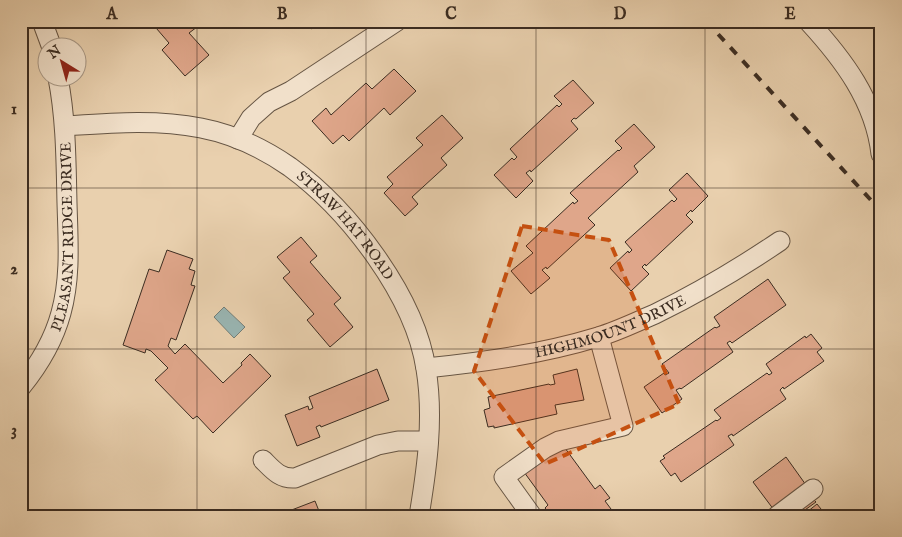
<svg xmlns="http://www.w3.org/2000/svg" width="902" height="537" viewBox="0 0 902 537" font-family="'IM FELL English',serif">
  <rect width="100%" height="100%" fill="#e9d0ae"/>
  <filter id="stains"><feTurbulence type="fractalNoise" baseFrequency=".004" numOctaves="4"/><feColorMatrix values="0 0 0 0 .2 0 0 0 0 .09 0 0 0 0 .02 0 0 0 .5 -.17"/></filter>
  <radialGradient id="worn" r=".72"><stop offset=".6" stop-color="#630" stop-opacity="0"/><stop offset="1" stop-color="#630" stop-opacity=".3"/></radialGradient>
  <path fill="#99b5b2" stroke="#737e78" d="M224 307 245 327 234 338 214 317Z"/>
  <path fill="#dfa68a" stroke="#3b2c21" d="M150 21H192L197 27 189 33 209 55 185 76 162 50 169 43Z
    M301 21H318L312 29Z
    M394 69 416 91 390 115 384 108 349 141 343 135 333 144 312 121 326 108 331 115 366 83 372 89Z
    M573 80 594 103 576 119 574 118 571 121 578 129 531 172 530 170 526 173 533 181 516 198 494 175 512 158 514 160 517 157 510 149 557 105 559 107 562 104 554 96Z
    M442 115 463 138 441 158 447 165 412 197 418 204 405 216 384 193 393 184 387 177 423 145 416 138Z
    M634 124 655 147 634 166 638 172 588 218 595 225 547 269 546 267 542 270 550 278 531 294 511 271 533 253 526 246 573 202 574 204 578 201 570 193 618 150 619 151 622 148 615 141Z
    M687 173 708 196 692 212 691 210 686 215 693 222 646 266 645 264 642 267 649 274 631 291 610 268 628 251 629 253 632 250 625 242 672 200 674 202 677 199 669 190Z
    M301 237 317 256 310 262 341 298 334 304 353 327 330 347 307 320 314 314 283 278 290 272 277 257Z
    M167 250 193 259 189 269 195 271 191 285 195 286 176 340 171 338 168 346 175 354 185 344 223 383 242 365 241 363 250 354 271 376 213 433 197 416 193 419 155 380 168 368 151 351 146 349 145 353 123 345 149 269 159 272Z
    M768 279 786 305 732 343 730 341 727 343 733 352 681 389 680 388 676 390 682 399 662 413 644 387 664 373 665 375 669 373 662 364 715 327 716 328 720 326 714 317Z
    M811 334 822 348 817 352 824 361 784 389 783 387 780 390 786 399 733 436 732 434 728 436 734 445 681 482 675 473 671 476 660 461 665 458 663 456 716 420 717 421 721 418 714 410 767 373 769 375 772 373 766 364 805 336 806 338Z
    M377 369 389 400 321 427 320 425 316 427 320 437 297 446 285 415 308 406 309 410 313 408 309 397Z
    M577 369 584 400 555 405 557 414 494 428V426L488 427 484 410 490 408 488 397 549 384 550 385 555 384 553 375Z
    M562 444 595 489 600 485 610 498 605 501 611 509 601 516H556L553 511 550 514 545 508 548 505 524 472Z
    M786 457 806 485 774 510 753 482Z
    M812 498 816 502 798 515 794 511Z
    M315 501 321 516H276Z
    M817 504 821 509 812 516H802Z"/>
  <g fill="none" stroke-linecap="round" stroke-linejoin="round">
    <g stroke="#654" stroke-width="21">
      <g id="minor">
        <path d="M42 21 52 48"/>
        <path d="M808 21C843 59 875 101 881 154"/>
        <path id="s1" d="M65 126C110 123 156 119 201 128 232 134 264 149 290 167 349 210 415 296 426 369 434 418 427 468 419 516"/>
        <path d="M238 139 251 118 269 102 291 91 397 21"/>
        <path id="s2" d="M426 368C484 362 542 354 598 337 618 331 636 322 655 314 698 293 740 268 780 241"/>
        <path id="s3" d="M21 387C38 366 54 339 61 313 71 277 68 240 67 203 66 161 66 119 58 78"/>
        <path d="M263 460C273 470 280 479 295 478L378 445 398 441H428"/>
        <path d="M532 516 504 477 545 448 559 441 623 426 599 337"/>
        <path d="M777 516 813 489"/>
      </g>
    </g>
    <use href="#minor" stroke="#f1e0ca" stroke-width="19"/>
    <path stroke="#3b2c21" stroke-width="4" stroke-dasharray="9 9" stroke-linecap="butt" d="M706 21 881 211"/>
  </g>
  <path fill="#c55010" fill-opacity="0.2" stroke="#c55010" stroke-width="4" stroke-dasharray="10 6" stroke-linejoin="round" d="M522 226 609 240 679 404 545 464 474 371Z"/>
  <path fill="none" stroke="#3b2c21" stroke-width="1" stroke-opacity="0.55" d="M197 21V516M366 21V516M536 21V516M705 21V516M21 188H881M21 349H881"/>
  <g text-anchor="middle" stroke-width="4" stroke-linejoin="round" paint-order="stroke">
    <g font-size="15" fill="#3b2c21" stroke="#f1e0ca">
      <text dy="5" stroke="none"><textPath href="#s1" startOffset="315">STRAW HAT ROAD</textPath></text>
      <text dy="5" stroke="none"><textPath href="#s3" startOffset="161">PLEASANT RIDGE DRIVE</textPath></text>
      <text dy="5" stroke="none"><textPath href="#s2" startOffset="190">HIGHMOUNT DRIVE</textPath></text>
    </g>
  </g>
  <rect width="902" height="537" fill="none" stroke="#e9d0ae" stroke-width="55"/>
  <g transform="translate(62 62) rotate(323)"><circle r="24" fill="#f1e0ca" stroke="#a89886"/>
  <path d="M0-4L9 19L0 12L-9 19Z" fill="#8f2418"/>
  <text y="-8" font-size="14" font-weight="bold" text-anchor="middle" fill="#3b2c21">N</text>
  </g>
  <rect x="28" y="28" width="846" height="482" fill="none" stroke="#3b2c21" stroke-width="2"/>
  <g font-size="16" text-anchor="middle" font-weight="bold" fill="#3b2c21">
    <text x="112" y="19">A</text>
    <text x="282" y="19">B</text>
    <text x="451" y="19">C</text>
    <text x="620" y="19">D</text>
    <text x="790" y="19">E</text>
    <text x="14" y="114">1</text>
    <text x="14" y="274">2</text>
    <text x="14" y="435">3</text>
  </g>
  <rect width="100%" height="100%" filter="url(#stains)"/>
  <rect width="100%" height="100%" fill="url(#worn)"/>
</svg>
